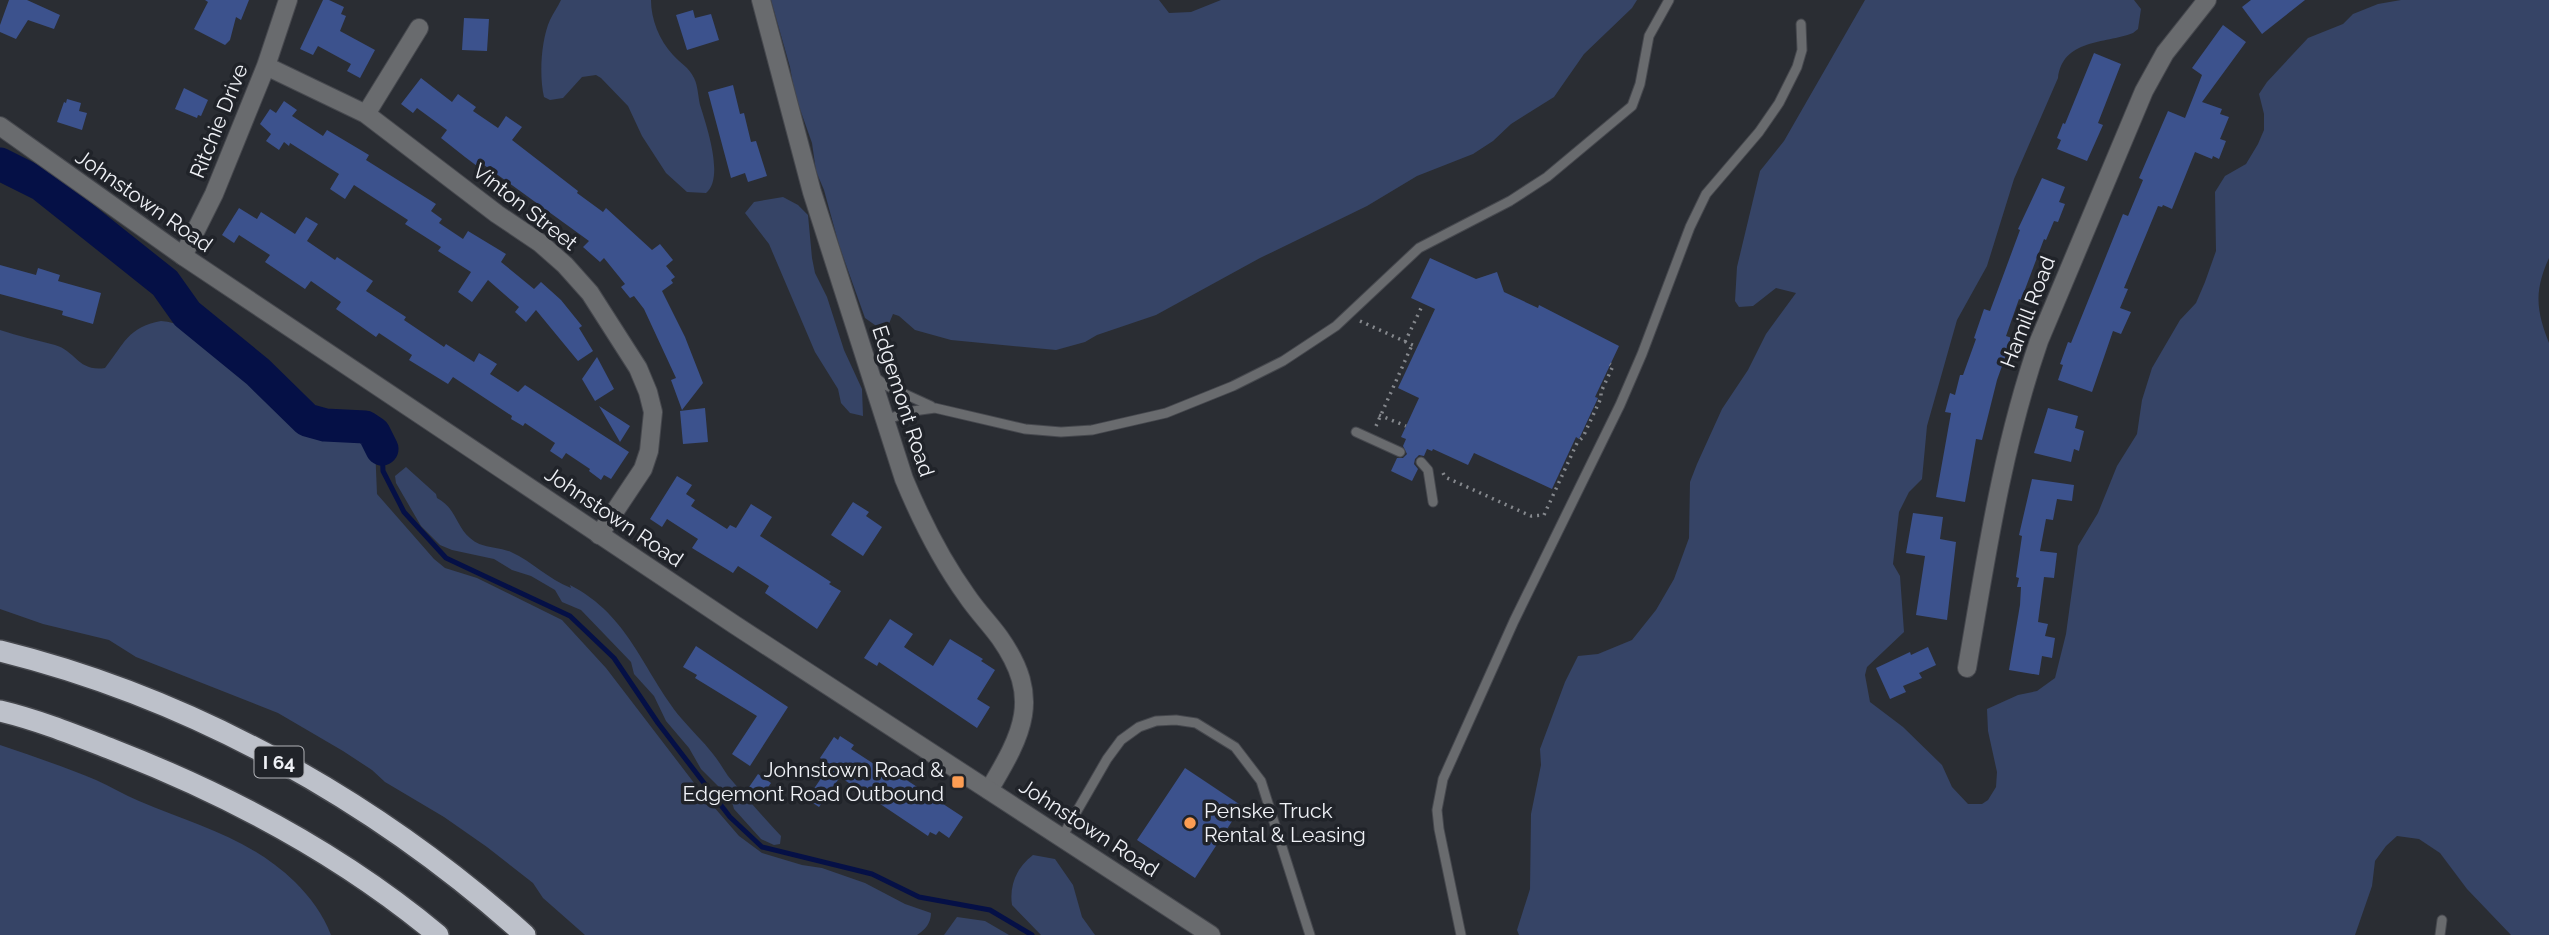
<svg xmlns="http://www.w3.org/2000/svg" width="2549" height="935" viewBox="0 0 2549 935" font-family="Raleway,sans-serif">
  <rect width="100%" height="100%" fill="#2a2d33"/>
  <path fill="#364466" d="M561 0H651C651 19 659 40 673 55 680 63 689 67 694 78 698 86 698 96 700 105 706 124 725 178 706 193L687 192 666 173 642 136 628 106 601 78 596 75 582 77 563 98 550 100 544 97C539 76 541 40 550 20 553 13 558 7 561 0Z
    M771 0H1159L1169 13 1191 12 1221 0H1637L1632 8 1584 54 1554 97 1511 124 1493 141 1473 154 1417 176 1367 206 1260 258 1156 315 1097 335 1085 342 1056 350 951 340 915 330 899 316 893 314 888 326 882 330 865 318 839 245 824 190 816 171 812 143 795 95 790 67Z
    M1865 0H2134L2141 9 2138 29 2133 33C2104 44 2063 39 2058 78L2014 179 1987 266 1957 320 1927 426 1922 479 1909 492 1899 512 1893 564 1900 576 1904 632 1867 667 1865 675 1870 702 1903 727 1942 765 1952 787 1968 804H1982L1988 800 1996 787 1997 772 1988 731 1987 709 2018 695 2037 691 2055 678 2066 634 2078 546 2098 513 2117 466 2137 434 2142 400 2152 368 2180 320 2196 303 2205 282 2216 251 2215 192 2225 176 2246 164 2258 144 2264 130V114L2259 94 2267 82 2308 38 2343 24 2353 14 2378 4 2401 0H2549V258C2534 291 2536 310 2549 343V935H2511L2467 889 2440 853 2419 839 2397 836 2386 846 2375 861 2372 886 2355 935H1519L1517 930 1530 889 1531 814 1541 765 1540 749 1565 682 1578 656 1598 654 1632 640 1656 610 1674 579 1689 538 1690 482 1697 464 1722 409 1748 370 1766 334 1796 293 1776 288 1753 306 1739 307 1735 301 1737 267 1760 171 1784 141Z
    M783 197 798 205 808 215 812 258 815 273 827 297 844 350 862 389 863 416 850 413 841 403 838 389 815 352 769 244 745 213 754 202Z
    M161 321C216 326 264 397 308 429 325 443 355 429 375 446L377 494 434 559 445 568 477 578 562 620 606 668 701 792 739 836 762 853 802 865 822 868 865 883 905 904 931 913C931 923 925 930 917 935H585L543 898 533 883 487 847 444 817 385 782 372 770 343 751 278 713 136 657 109 640 43 624 0 609V330C18 336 37 340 55 345 76 351 78 372 105 368 124 344 128 327 161 321Z
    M406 467 436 494 437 498C457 509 455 525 470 538 482 549 497 546 511 552 533 562 548 579 571 588L570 585C630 616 642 670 681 718 691 730 703 741 713 754 719 761 723 769 728 776 745 796 763 817 781 836L780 844 774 845 761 839 734 809 731 799 701 769 689 748 666 721 654 696 634 674 631 662 581 610 562 602 555 590 531 576 512 570 494 559 452 550 440 545 421 526 396 483 395 476Z
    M0 745C32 756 65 767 96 780 110 786 124 795 139 801 197 826 248 837 295 882 310 897 323 914 331 935H0Z
    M1033 855 1055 859 1073 885 1082 917 1095 935H1041L1012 905C1009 885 1017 867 1033 855Z
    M957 917 985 921 1009 935H944Z"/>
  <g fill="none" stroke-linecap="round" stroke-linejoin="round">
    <path stroke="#051046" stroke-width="5" d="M382 449 383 471 404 512 446 558 570 616 614 658 658 723 730 817 762 847 872 874 919 897 990 910 1032 935"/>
    <path stroke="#051046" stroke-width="33" d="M0 164 42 185 165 283 187 314 258 372 307 420 325 425 365 427 374 433 382 449"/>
  </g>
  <path fill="#3c528d" d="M9 0H27L60 15 54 29 28 20 16 39 0 32V25Z
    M205 0H249L241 20 236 17 230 40 225 45 194 29 208 2Z
    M323 0H329L344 7 341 14 346 16 340 31 375 50 360 78 347 71 351 64 318 46 313 55 300 49Z
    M2251 0H2305L2262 34 2242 7Z
    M693 10 695 18 711 14 719 40 687 50 676 15Z
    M464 18 489 19 487 51 462 50Z
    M2223 25 2246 42 2202 102 2222 109 2220 114 2229 117 2220 139 2226 141 2219 159 2213 156 2212 159 2195 152 2172 209 2163 205 2162 207 2158 206 2124 288 2128 289 2120 308 2131 312 2121 334 2113 331 2092 392 2058 380 2063 365 2060 364 2068 342 2071 343 2123 214 2128 216 2143 180 2139 178 2168 111 2185 118 2202 75 2192 68Z
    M2094 53 2121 64 2098 123 2103 125 2087 161 2057 149 2061 140 2057 138 2063 123 2065 124Z
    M421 78 452 102 458 94 476 107 473 111 498 128 506 116 522 127 512 140 578 191 577 193 603 212 606 208 652 250 660 244 673 260 666 266 675 277 671 280 673 283 662 291 685 337 703 383 682 410 671 380 676 378 644 309 634 296 630 298 621 287 625 284 604 258 600 262 583 247 589 241 484 165 481 169 465 157 441 138 447 130 417 108 413 113 401 104Z
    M733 85 740 114 744 113 751 142 756 141 767 176 748 182 745 173 731 178 708 92Z
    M184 88 208 100 201 116 198 115 197 118 175 109Z
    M67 99 81 103 79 111 87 113 82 130 57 122 64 102 66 103Z
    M284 101 297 110 292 116 323 136 327 130 369 155 366 160 436 204 431 211 442 219 439 223 463 239 468 231 506 254 501 262 534 289 541 282 561 300 582 326 579 328 593 351 578 361 536 310 526 322 515 312 519 307 488 280 472 302 458 292 471 272 438 251 441 247 405 224 408 220 354 185 345 199 330 189 339 174 290 143 289 146 284 142 279 150 266 141 271 134 260 124 270 109 276 113Z
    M2042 178 2065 187 2059 202 2065 204 2058 222 2054 221 2046 240 2044 239 2021 300 2019 299 2006 336 2012 338 1997 380 1982 440 1976 439 1965 502 1936 497 1951 413 1945 412 1950 393 1955 395 1960 375H1963L1976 339 1974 338 1984 309 1990 311 2020 230 2018 229Z
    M239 208 257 219 261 212 295 234 306 217 318 224 307 241 335 260 337 257 373 281 366 291 406 317 404 320 444 347 446 344 474 362 479 353 497 364 490 374 518 392 525 385 629 452 611 479 604 475 601 480 589 471 590 469 566 453 562 459 550 451 555 443 525 423 523 426 511 419 512 416 453 377 448 384 409 360 412 355 379 333 376 337 336 309 341 302 311 281 305 289 265 262 270 255 239 235 234 243 222 235Z
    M1430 258 1476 279 1497 272 1504 292 1538 308 1539 305 1619 346 1595 397 1598 398 1579 439 1576 437 1552 489 1474 453 1468 465 1433 449 1432 451 1427 449 1424 456 1419 455 1415 459 1414 464 1418 469 1412 481 1391 471 1397 458H1403L1407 454 1403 446 1406 439 1401 437 1419 398 1398 388 1435 309 1411 298Z
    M0 265 36 275 38 268 60 275 58 281 101 293 93 324 62 315 63 311 0 294Z
    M597 357 614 389 595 401 582 379Z
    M599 406 630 426 620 442Z
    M705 408 708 442 683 444 680 411Z
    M2048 408 2078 416 2075 428 2084 431 2079 451 2074 449 2071 462 2034 453Z
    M677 476 692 485 686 494 695 500 691 506 727 529 730 525 736 528 751 504 772 517 760 536 831 582 829 584 841 591 817 629 765 593 769 586 738 566 733 573 692 548 698 539 667 519 662 527 650 519Z
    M2032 479 2074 485 2072 501 2057 499 2053 520 2046 519 2040 551 2057 553 2054 578 2044 577 2038 622 2048 624 2045 636 2055 638 2052 658 2042 656 2039 675 2009 670 2020 605 2021 587H2017L2019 578 2016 577 2022 536 2019 535Z
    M853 502 869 512 866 516 882 527 863 556 831 535Z
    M1913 513 1943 517 1940 539 1956 542 1947 620 1916 615 1925 556 1906 553Z
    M890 619 913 634 904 647 933 666 950 639 983 659 981 661 995 670 977 699 990 707 977 728 879 662 877 666 864 658Z
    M696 646 788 707 750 766 732 754 757 716 695 678 697 675 683 667Z
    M1928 647 1936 665 1919 673 1922 678 1903 686 1906 692 1890 699 1876 668 1910 652 1911 655Z
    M840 736 854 745 851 749 877 766 879 762 963 817 949 838 939 831 936 835 930 832 928 836 840 777 819 807 807 799 830 765 820 758 834 737 838 740Z
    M1185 768 1242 806 1195 878 1137 840Z
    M758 774 771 783 760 799 747 790Z"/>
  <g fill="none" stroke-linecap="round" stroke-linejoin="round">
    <g stroke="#46484e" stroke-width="11">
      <path id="service" d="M875 377 885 385 931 406
        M884 420 913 411 935 408 1025 429 1061 432 1092 430 1166 413 1233 386 1283 361 1336 326 1419 248 1510 201 1547 177 1632 106 1640 84 1649 36 1669 0
        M1356 432 1400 452
        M1421 462 1428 470 1433 502
        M1062 837 1107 759 1121 740 1139 727 1156 721 1176 720 1196 723 1235 747 1261 781 1310 935
        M1461 935 1439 829 1437 810 1443 779 1514 621 1620 405 1642 354 1690 227 1706 194 1759 132 1779 103 1797 67 1802 50 1801 24
        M2440 935 2442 920"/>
    </g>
    <g stroke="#46484e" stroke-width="20">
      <path id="minor" d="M761 0 812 192 904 479C921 520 941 560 967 596 977 611 990 624 1000 638 1042 698 1023 733 989 790
        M266 66 366 114 497 214 540 243 565 265 590 293 638 368 648 392 653 412 649 451 643 469 599 535
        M366 114 419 28
        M183 256 214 194 266 66 288 0
        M1967 668C1986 558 2002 448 2039 341L2144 91 2165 53 2207 0"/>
    </g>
    <g stroke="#46484e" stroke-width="20">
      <path id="tertiary" d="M0 126 183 256 735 625 1211 935"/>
    </g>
    <g stroke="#46484e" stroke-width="24">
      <path id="motorway" d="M0 651C194 699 377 802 525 935
        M0 711C38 720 75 735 111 749 227 794 342 855 438 935"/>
    </g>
    <path stroke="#85888d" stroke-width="3.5" stroke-dasharray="2 5" stroke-linecap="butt" d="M1360 321 1417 347
      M1405 342 1423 304
      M1379 415 1406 426
      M1376 426 1412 345
      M1443 473 1445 477 1531 516 1544 515 1577 443 1583 437 1601 398V392L1613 366 1610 364"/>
    <use href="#service" stroke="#696b6e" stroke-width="9"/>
    <use href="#minor" stroke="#696b6e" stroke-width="18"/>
    <use href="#tertiary" stroke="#696b6e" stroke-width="18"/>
    <use href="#motorway" stroke="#bdc1ca" stroke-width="21"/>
  </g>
  <g fill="#fc9d53" stroke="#202329" stroke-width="2.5">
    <rect x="951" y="775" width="14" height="14" rx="3.5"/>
    <circle cx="1190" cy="823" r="7"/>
  </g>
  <g text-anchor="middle" stroke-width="7" stroke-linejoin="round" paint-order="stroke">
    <rect fill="#202329" stroke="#b1b3b8" stroke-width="2" x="254.5" y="746.5" width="49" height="31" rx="5"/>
    <g font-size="19" font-weight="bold" fill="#eff1f6">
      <text x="279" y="769">I 64</text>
    </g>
    <g font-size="21" fill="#eff1f6" stroke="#202329">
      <text transform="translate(219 121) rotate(-68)" y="7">Ritchie Drive</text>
      <text transform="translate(144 201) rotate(35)" y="7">Johnstown Road</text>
      <text transform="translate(525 207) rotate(38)" y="7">Vinton Street</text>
      <text transform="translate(2028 312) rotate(-69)" y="7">Hamill Road</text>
      <text transform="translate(903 401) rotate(72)" y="7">Edgemont Road</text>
      <text transform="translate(614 517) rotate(34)" y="7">Johnstown Road</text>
      <text transform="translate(1089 828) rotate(33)" y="7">Johnstown Road</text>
    </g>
    <g font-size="21" fill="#eff1f6" stroke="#202329" text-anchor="end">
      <text x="944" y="777">Johnstown Road &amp;<tspan x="944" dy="24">Edgemont Road Outbound</tspan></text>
      <text x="1204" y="818" text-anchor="start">Penske Truck<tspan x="1204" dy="24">Rental &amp; Leasing</tspan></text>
    </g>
  </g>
</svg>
